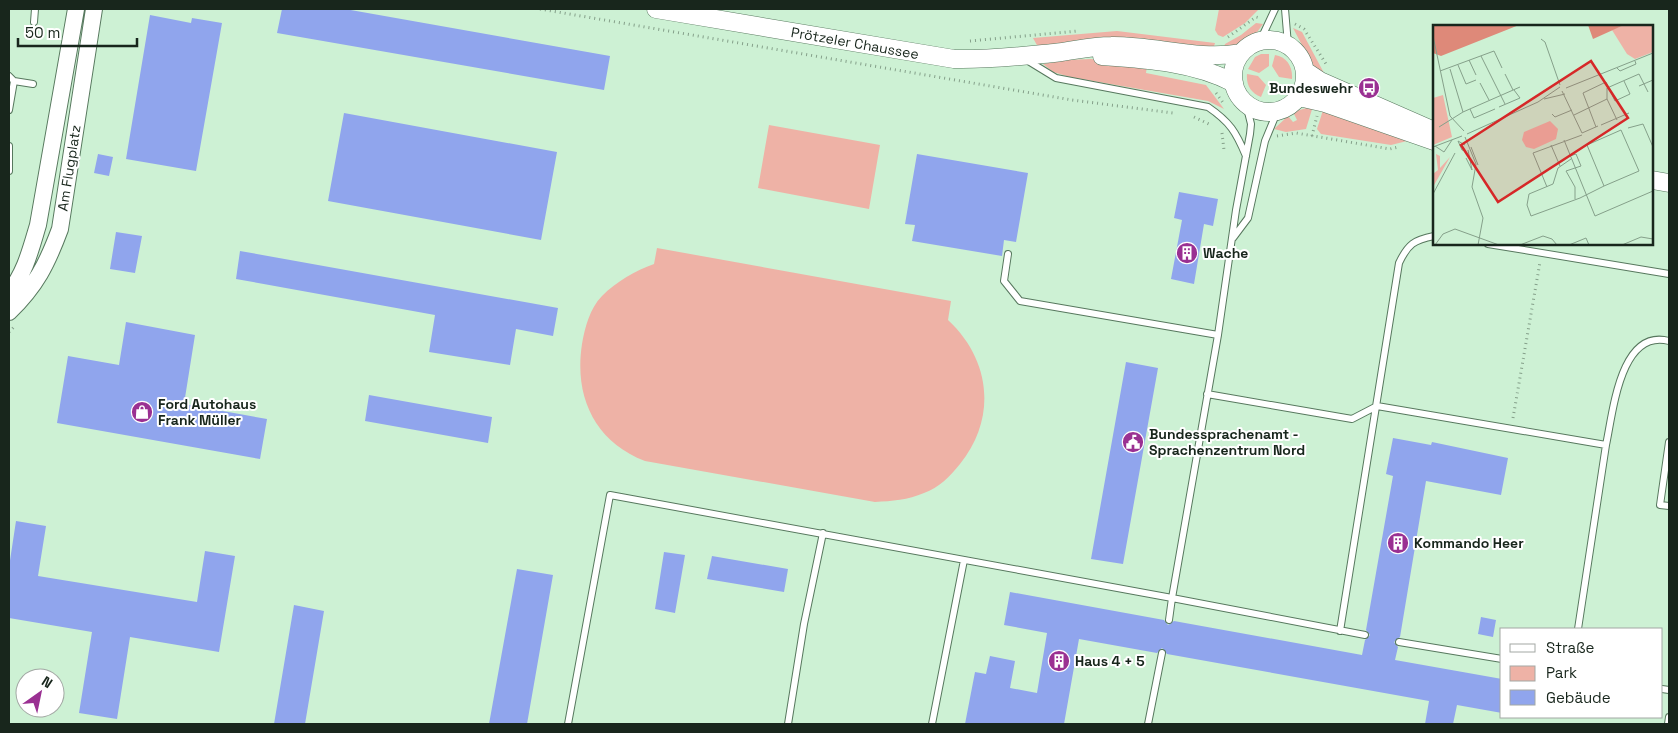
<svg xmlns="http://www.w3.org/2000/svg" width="1678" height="733" viewBox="0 0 1678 733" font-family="'Space Grotesk',sans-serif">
  <rect width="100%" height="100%" fill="#cdf1d4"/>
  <path fill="#eeb2a6" d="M1219 9H1259L1245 23 1223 37 1218 35 1215 30Z
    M1256 23 1263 24 1255 35 1240 42 1239 46 1223 50 1225 44 1241 35Z
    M1293 28 1302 32 1324 73 1323 75 1314 68Z
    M1117 31 1215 43 1213 50 1038 47 1033 38Z
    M1261 54H1269V66L1259 73 1248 69 1255 57Z
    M1275 55C1287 57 1293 67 1292 79L1279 77 1272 66Z
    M1091 59 1147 66 1146 73 1206 85 1224 109 1208 101 1070 77 1053 72 1043 64 1066 60Z
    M1247 74 1258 76 1266 85 1261 97C1251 93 1246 85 1247 74Z
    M1313 106 1306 129 1286 132 1274 129 1288 116 1293 122 1297 120 1293 112Z
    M1324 107 1411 140 1391 145 1321 134 1317 129Z
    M769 125 880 145 869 209 758 188Z
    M657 248 951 301 948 320C991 360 997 418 960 464 950 476 939 488 924 493 908 500 892 501 875 502L645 461C594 441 574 396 582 344 585 327 590 308 602 296 617 281 635 271 654 264Z"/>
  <path fill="#90a5ed" d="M282 9H345L610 56 604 90 277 33Z
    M150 15 191 23 192 18 222 23 196 171 126 159Z
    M344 113 557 152 541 240 328 201Z
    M98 154 113 157 109 176 94 173Z
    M917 154 1028 173 1016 242 1004 240 1002 256 912 241 915 225 905 224Z
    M1179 192 1218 199 1213 226 1204 224 1194 284 1171 279 1182 220 1174 218Z
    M116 232 142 236 135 273 110 269Z
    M240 251 558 308 553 336 516 329 510 365 429 352 435 315 236 279Z
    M126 322 195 335 184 404 267 419 260 459 57 423 68 356 119 365Z
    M1126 362 1158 368 1123 564 1091 559Z
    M369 395 492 417 488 443 365 421Z
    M1393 438 1431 445 1432 442 1508 458 1501 495 1426 481 1400 637 1394 642 1398 647 1395 660 1502 679V713L1457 705 1453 724H1425L1429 701 1167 654 1162 648 1157 653 1079 639 1064 724H965L975 672 986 674 990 656 1015 661 1010 688 1037 693 1047 633 1004 625 1010 592 1164 620 1168 625 1174 621 1362 655 1365 640 1370 635 1366 630 1393 476 1386 474Z
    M16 521 46 526 38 576 197 602 205 551 235 556 219 652 130 637 117 719 79 713 92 632 9 618V567Z
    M664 552 685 555 675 613 655 609Z
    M712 556 788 569 784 592 707 579Z
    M517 569 553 575 527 724H489Z
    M294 605 324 611 305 724H274Z
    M1481 617 1496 620 1493 637 1478 634Z"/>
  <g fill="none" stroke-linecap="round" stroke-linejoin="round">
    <g stroke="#57785e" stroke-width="8">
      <path id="service" d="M1285 9 1288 45
        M34 22 35 9
        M1260 41 1275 9
        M1025 59 1056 78 1208 107C1230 122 1236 132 1246 156
        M9 76 14 81
        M1246 104 1251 124 1250 134 1236 210 1218 335 1172 598 1365 635
        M9 110 14 81 33 84
        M9 146V171
        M1233 238 1248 218 1265 141 1277 112
        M1488 244 1669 274
        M1008 254 1004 281 1020 301 1218 335
        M1207 394 1352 419 1377 406 1606 445C1613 413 1620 328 1669 341
        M1669 442 1660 505 1669 506
        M1578 629 1606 445
        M1340 631 1399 263C1408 244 1414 240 1434 236
        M1399 642 1502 659
        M1662 689 1669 690
        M568 724 610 495 1172 598 1169 620
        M788 724 804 624 823 533
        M932 724 964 560
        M1148 724 1162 653
        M1668 724 1669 717"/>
    </g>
    <g stroke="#57785e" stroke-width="18">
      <path id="tertiary" d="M9 292C25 274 31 248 38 225L76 9
        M9 312C36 286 47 264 60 229L94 9"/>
    </g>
    <g stroke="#57785e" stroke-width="19">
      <path id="secondary" d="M656 9 954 59C988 60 1021 56 1054 53 1073 51 1091 46 1111 46 1154 45 1198 61 1241 53
        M1233 76a36 36 0 1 1 72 0a36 36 0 1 1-72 0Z
        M1102 56C1145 59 1195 62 1234 83
        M1305 71 1320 81 1434 131
        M1299 97 1325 103 1434 141
        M1652 180 1669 183"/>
    </g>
    <path stroke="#849f89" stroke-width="3" stroke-dasharray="1 4" stroke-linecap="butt" d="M540 9 1072 100 1173 113
      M1295 24 1304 29 1326 64
      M1228 37 1256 17 1260 18
      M970 41 1078 31
      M1216 93 1224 104
      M1194 117 1211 125
      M1222 133 1224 150
      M1277 136 1296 133 1390 149 1398 147
      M1312 136 1317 116
      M9 332 14 327
      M1513 418 1540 262"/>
    <use href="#service" stroke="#fff" stroke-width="6"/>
    <use href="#tertiary" stroke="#fff" stroke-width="16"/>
    <use href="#secondary" stroke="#fff" stroke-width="18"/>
  </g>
  <defs>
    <g id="bus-disc" transform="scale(1.125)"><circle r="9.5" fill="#9a3092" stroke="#fff"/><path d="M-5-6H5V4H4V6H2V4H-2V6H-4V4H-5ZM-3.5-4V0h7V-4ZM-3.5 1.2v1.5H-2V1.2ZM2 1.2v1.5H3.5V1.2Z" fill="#fff"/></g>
    <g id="building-disc" transform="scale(1.125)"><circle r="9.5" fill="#9a3092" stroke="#fff"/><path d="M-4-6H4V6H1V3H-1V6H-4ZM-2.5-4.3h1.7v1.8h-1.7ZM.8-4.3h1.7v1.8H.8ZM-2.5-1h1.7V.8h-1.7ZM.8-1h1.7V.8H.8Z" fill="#fff"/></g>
    <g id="shop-disc" transform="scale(1.125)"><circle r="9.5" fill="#9a3092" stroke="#fff"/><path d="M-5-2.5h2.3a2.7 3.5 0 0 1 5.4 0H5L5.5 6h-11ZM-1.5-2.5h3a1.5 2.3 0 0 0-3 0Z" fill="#fff"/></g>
    <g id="civic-disc" transform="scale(1.125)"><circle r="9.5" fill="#9a3092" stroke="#fff"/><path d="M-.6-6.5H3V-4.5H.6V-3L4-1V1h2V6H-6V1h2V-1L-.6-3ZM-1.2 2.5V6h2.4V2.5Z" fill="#fff"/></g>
  </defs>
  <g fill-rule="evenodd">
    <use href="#bus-disc" x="1369" y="88"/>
    <use href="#building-disc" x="1187" y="253"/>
    <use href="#shop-disc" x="142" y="412"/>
    <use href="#civic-disc" x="1133" y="442"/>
    <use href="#building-disc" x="1398" y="543"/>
    <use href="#building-disc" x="1059" y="661"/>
  </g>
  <g text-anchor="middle" stroke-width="4" stroke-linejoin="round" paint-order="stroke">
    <g font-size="14" fill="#18261c" stroke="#fff">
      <text transform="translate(855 43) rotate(10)" y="5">Prötzeler Chaussee</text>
      <text transform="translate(69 168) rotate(-81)" y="5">Am Flugplatz</text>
    </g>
    <g font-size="14" font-weight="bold" fill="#18261c" stroke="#fff" text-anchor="start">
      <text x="1353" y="93" text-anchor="end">Bundeswehr</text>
      <text x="1203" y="258">Wache</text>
      <text x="158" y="409">Ford Autohaus<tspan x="158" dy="16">Frank Müller</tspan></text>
      <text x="1149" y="439">Bundessprachenamt -<tspan x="1149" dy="16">Sprachenzentrum Nord</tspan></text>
      <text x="1414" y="548">Kommando Heer</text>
      <text x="1075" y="666">Haus 4 + 5</text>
    </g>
  </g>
  <g transform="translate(1433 25)">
    <rect width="220" height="220" fill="#cdf1d4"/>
    <path d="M191 0H220V27L202 34 194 29 179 5ZM10 70 19 112 0 120V73ZM117 96 125 104 123 114 101 124 93 122 89 115 91 107ZM3 129 7 131V143L17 132 0 162V149L5 145Z" fill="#eeb2a6"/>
    <path d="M0 0H86L8 31 0 28ZM155 0H191L160 14Z" fill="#de8979"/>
    <path fill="none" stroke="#85a08a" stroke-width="1" d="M0 11 17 91 31 106M108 14 112 17 127 60M48 31 72 79M36 35 43 50M25 40 33 59 43 55M184 43 187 46 203 39 202 36M17 44 30 87M7 46 61 26 69 43M72 49 80 65M47 58 56 75M206 61 220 55M133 63 220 28M129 66 149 108 165 101M111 74 132 69M174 74 184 95M66 82 87 73 81 65M37 84 41 93 62 84M119 89 122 92 139 85M141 90 174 74V63L206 49 215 67M168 100 196 88M6 102 30 87 87 62M163 102 150 68 173 57 182 76 197 69 191 56M195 103 210 99 220 122M34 109 105 77 127 62M32 112 43 139 39 162 50 193 45 220M131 115 162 191 220 166M32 120 25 116 29 125 33 126M118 120 127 141M2 121 11 127 19 115M0 122 29 111M38 122 45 140M137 131 143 129 148 141 133 146 142 162V174M33 133 39 145 35 125M138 134 125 143 120 159 96 169 94 180 98 191 147 173 171 161 154 120 188 105 206 146 171 161M114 162 100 128 149 110M0 169 22 128M2 220 10 209 22 204 66 220M87 220 110 211 119 214 124 220M136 220 153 213 156 220M189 220 208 212 220 214"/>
    <path fill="#d62828" fill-opacity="0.15" stroke="#d62828" stroke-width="2.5" d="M158 36 195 93 65 177 28 120Z"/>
    <rect width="220" height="220" fill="none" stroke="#18261c" stroke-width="2.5"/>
  </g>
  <rect width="1678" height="733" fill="none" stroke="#18261c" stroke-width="20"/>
  <rect x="1500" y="628" width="162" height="90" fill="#ffffff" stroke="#a3a8a4"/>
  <rect x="1510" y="644" width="25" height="8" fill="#ffffff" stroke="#a3a8a4"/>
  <text x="1546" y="653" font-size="15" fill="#18261c">Straße</text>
  <rect x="1510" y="666" width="25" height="15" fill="#eeb2a6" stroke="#a3a8a4"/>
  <text x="1546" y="678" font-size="15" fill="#18261c">Park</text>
  <rect x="1510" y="690" width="25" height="15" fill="#90a5ed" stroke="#a3a8a4"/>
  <text x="1546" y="703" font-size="15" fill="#18261c">Gebäude</text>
  <g transform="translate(40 693) rotate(33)"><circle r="24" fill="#ffffff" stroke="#a3a8a4"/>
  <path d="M0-4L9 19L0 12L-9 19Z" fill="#9a3092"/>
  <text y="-8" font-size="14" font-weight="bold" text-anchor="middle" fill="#18261c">N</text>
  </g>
  <path d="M18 38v8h119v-8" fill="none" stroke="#18261c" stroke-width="2.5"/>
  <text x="25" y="38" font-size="15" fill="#18261c" stroke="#ffffff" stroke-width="4" paint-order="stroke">50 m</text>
</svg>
